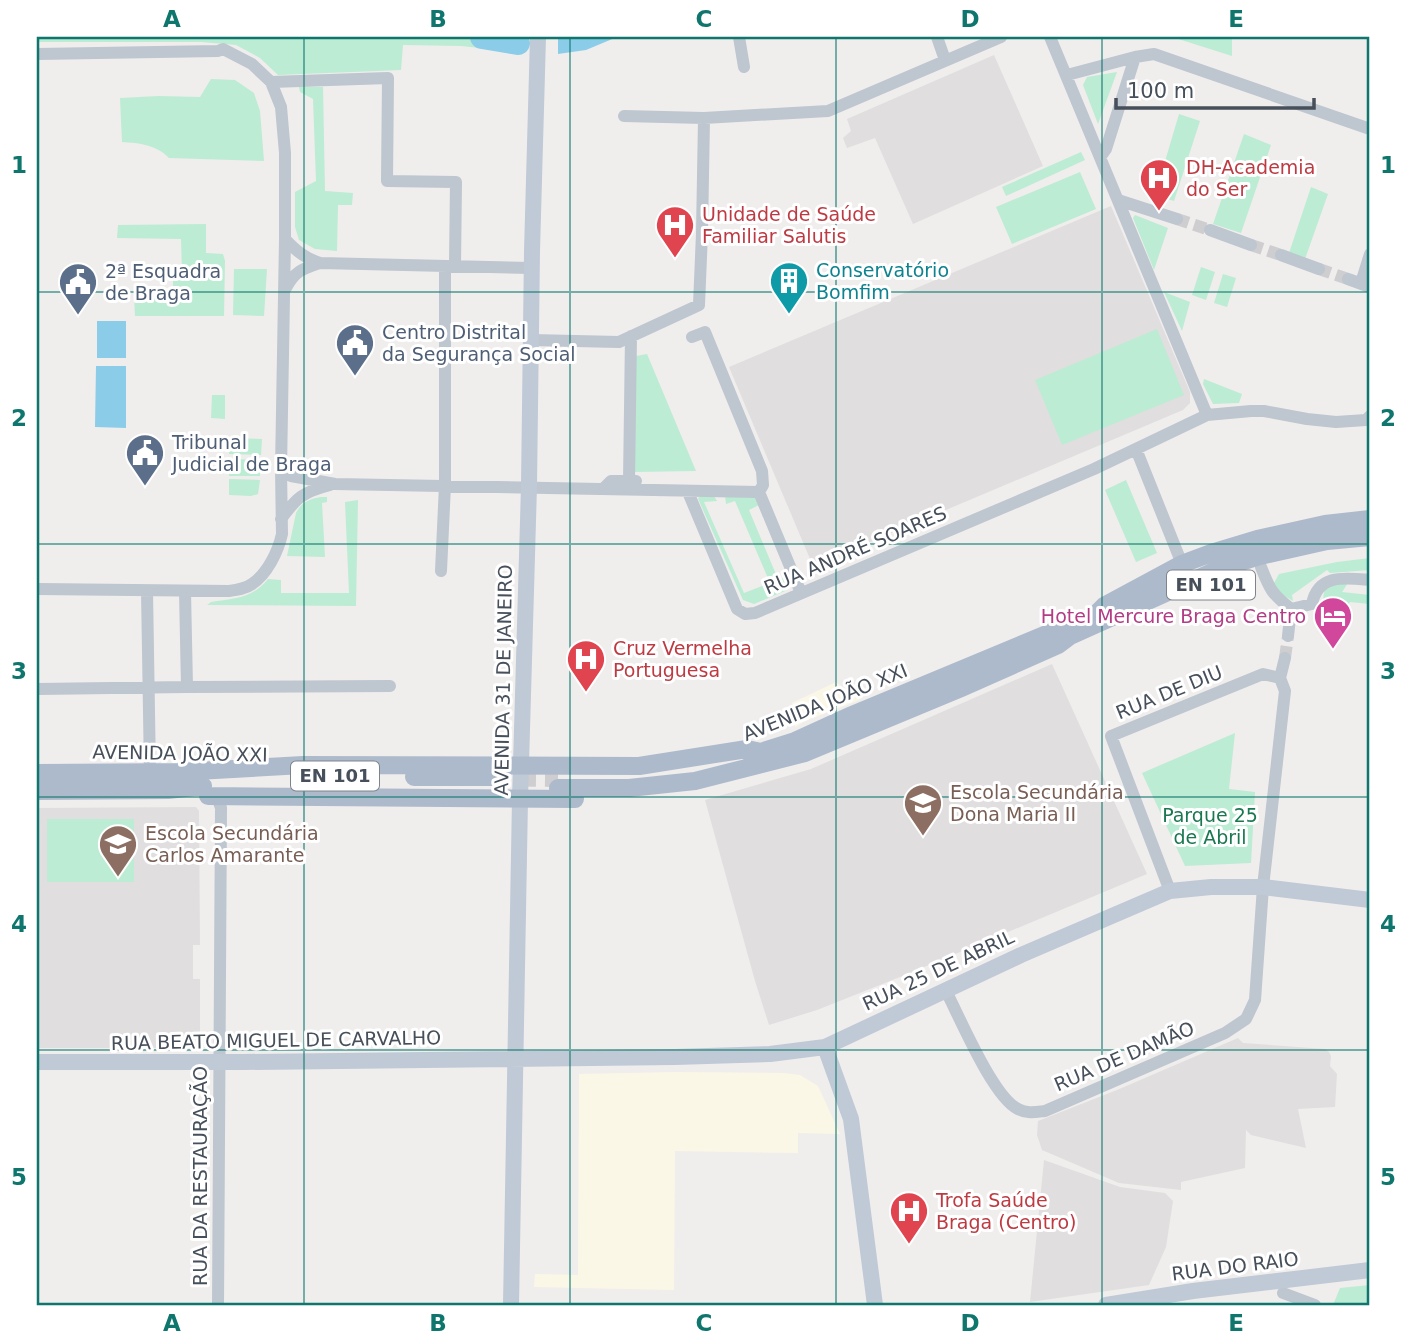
<svg xmlns="http://www.w3.org/2000/svg" width="1407" height="1342" viewBox="0 0 1407 1342" font-family="'DejaVu Sans',sans-serif">
  <rect width="100%" height="100%" fill="#f0eded"/>
  <path fill="#fbf7e6" d="M836 682 860 700 805 721 795 727 792 703Z
    M675 1072 784 1073 800 1075 818 1086 840 1134 798 1133V1153L675 1151 674 1290 534 1287 535 1274 578 1275 579 1074Z"/>
  <path fill="#e1dedf" d="M994 55 1043 166 913 224 875 138 847 148 843 138 851 131 847 119Z
    M1111 206 1190 392V403L1183 410 813 566 729 367Z
    M1052 664 1147 874 905 975 817 1010 769 1025 755 981 705 800 811 769Z
    M196 807 199 811 200 945H193V979H200V1045L199 1048H37V808Z
    M1238 1038 1243 1043 1325 1049 1329 1052 1331 1056 1330 1066 1337 1074 1335 1107 1298 1109 1306 1148 1251 1135 1246 1130 1245 1168 1181 1182V1190L1119 1183 1042 1150 1037 1135 1038 1121 1117 1090Z
    M1044 1160 1120 1187 1165 1193 1173 1201 1166 1247 1149 1285 1030 1302Z"/>
  <path fill="#bcecd3" d="M37 37H518V52L461 46 403 45 401 70 278 75 260 58 236 45 201 42H37Z
    M1172 37H1232V56Z
    M1117 72 1098 124 1083 85 1087 77Z
    M211 79 235 80 254 93 260 111 264 161 169 158C157 145 139 143 122 142L120 98 159 96 200 97Z
    M299 87H323L325 191 353 193 352 205H338L337 251 315 249 299 240 295 227V192L316 181 313 99 300 92Z
    M1179 114 1200 121 1174 201 1155 195Z
    M1244 134 1271 145 1241 233 1213 224Z
    M1081 152 1085 160 1006 196 1002 187Z
    M1080 172 1096 209 1012 244 996 207Z
    M1311 187 1328 194 1305 259 1289 253Z
    M1135 215 1168 228 1154 270 1133 218Z
    M206 224V253L223 254 225 261 224 316H135L134 295H173V276L182 274 181 239 117 238 118 225Z
    M1201 267 1215 272 1206 300 1192 295Z
    M234 269H267L264 316 233 315Z
    M1223 274 1236 278 1227 307 1214 303Z
    M1164 292 1190 302 1182 331Z
    M1157 329 1184 395 1062 445 1035 380Z
    M647 354 696 471 633 472 636 356Z
    M1204 379 1242 394 1239 403 1213 404 1203 384Z
    M212 395H225V419L211 418Z
    M229 438 262 439 261 455 229 454Z
    M229 459 260 460V476H229Z
    M229 479 260 480 258 494 251 496 229 495Z
    M1126 480 1157 553 1136 562 1105 490Z
    M704 494 714 496 717 501 704 502 744 593 770 583 735 501 726 504 725 496 753 494 761 504 749 510 778 579 791 576 790 587 785 591 754 604 743 600 699 501 698 498Z
    M321 497H327V502L322 503 325 557 287 556 296 513C302 502 309 499 321 497Z
    M358 500 356 606 207 605 211 602C234 598 252 599 268 579L281 580V593H349L345 502Z
    M1370 558V570L1330 573 1327 570 1292 595 1293 601 1278 592 1274 583 1279 574 1337 562Z
    M1348 583 1342 592 1370 595V604L1350 602 1344 612C1327 611 1317 601 1328 585Z
    M1235 733 1229 789 1255 792 1251 863 1185 866 1142 773Z
    M47 819H134V882H47Z
    M1370 1285V1305H1333L1340 1288Z"/>
  <path fill="#8bcce8" d="M558 37H617L586 50 558 54Z
    M97 321H126V358H97Z
    M96 366H126V428L95 427Z"/>
  <g fill="none" stroke-linecap="round" stroke-linejoin="round">
    <path stroke="#8bcce8" stroke-width="24" d="M482 37 518 43"/>
    <path stroke="#cecdd0" stroke-width="12" stroke-dasharray="12 6" stroke-linecap="butt" d="M1177 219 1210 230
      M1251 245 1281 255
      M1319 269 1348 279
      M1285 658 1288 636"/>
    <path stroke="#cecdd0" stroke-width="18" stroke-dasharray="18 9" stroke-linecap="butt" d="M491 777 558 778"/>
    <path stroke="#bec6cf" stroke-width="12" d="M739 37 744 67
      M937 37 945 60
      M1050 37 1207 415
      M37 54 218 51 223 49 252 64 271 82 281 107 285 153V239L281 469 282 534C278 552 267 574 252 584 245 589 237 590 229 591L37 589
      M1067 75 1135 57 1154 54 1370 129
      M271 82 388 78 387 181 456 182 455 266
      M624 116 704 118 828 111 1001 37
      M1101 156 1106 149 1135 57
      M1118 200 1177 219
      M1210 230 1251 245
      M285 239C296 251 305 258 320 263
      M1281 255 1319 269
      M1348 279 1370 287
      M1361 283 1370 254
      M286 288C295 271 302 269 320 263L531 268
      M692 337 705 332 762 471 763 485 759 492 801 593
      M531 340 619 342 699 305 702 233 704 118
      M1136 449 1182 564
      M281 469 291 476 335 484 759 492
      M629 481 631 336
      M603 489 611 481H636
      M688 492 737 609 745 614 755 613 1094 469 1207 415 1251 411H1264L1307 419 1336 422 1366 420 1370 416
      M281 519C297 497 303 492 330 485
      M1261 567C1270 590 1272 594 1291 609
      M441 571 445 485V266
      M147 591 150 772
      M1291 609 1312 604C1318 573 1346 578 1370 580
      M1288 636 1291 609
      M187 687 390 686
      M37 689 187 687 185 591
      M217 796 221 808 218 1305
      M1170 891 1111 736 1263 674 1280 678
      M946 991C960 1018 993 1097 1018 1109 1027 1114 1036 1112 1045 1111L1225 1033 1246 1019 1255 1000 1263 887 1285 691 1280 678 1285 658
      M1283 1293 1315 1305"/>
    <path stroke="#c0c9d6" stroke-width="16" d="M825 1047 851 1119 875 1305
      M37 1062H244L675 1057 770 1054 825 1047 1021 955 1170 891 1211 887H1263L1370 900
      M511 1305 520 799 529 486 532 251 538 37
      M1106 1305 1193 1291 1370 1270"/>
    <path stroke="#adbacb" stroke-width="18" d="M1095 615 1104 606 1182 564 1214 552 1257 539 1325 524 1370 519
      M751 755 795 741 852 715 1078 621
      M179 772 303 765 639 766 747 749 761 752
      M37 773 190 772
      M414 777H491
      M558 788H629L695 781 805 753 959 689 1058 645 1070 636 1219 569 1260 556 1327 541 1370 537
      M37 791 168 790 203 786
      M208 796 575 799"/>
  </g>
  <path fill="none" stroke="#0f766e" stroke-width="2" stroke-opacity="0.55" d="M304 37V1305M570 37V1305M836 37V1305M1102 37V1305M37 292H1370M37 544H1370M37 797H1370M37 1050H1370"/>
  <defs>
    <g id="hospital-pin" transform="scale(2.0125)"><path d="M0 17L-7.5 6A9.5 9.5 0 1 1 7.5 6Z" fill="#e0444e" stroke="#fff"/><path d="M-5-5h3v3.5h4V-5h3V5h-3V1.5h-4V5h-3Z" fill="#fff"/></g>
    <g id="building-pin" transform="scale(2.0125)"><path d="M0 17L-7.5 6A9.5 9.5 0 1 1 7.5 6Z" fill="#0f9aa8" stroke="#fff"/><path d="M-4-6H4V6H1V3H-1V6H-4ZM-2.5-4.3h1.7v1.8h-1.7ZM.8-4.3h1.7v1.8H.8ZM-2.5-1h1.7V.8h-1.7ZM.8-1h1.7V.8H.8Z" fill="#fff"/></g>
    <g id="civic-pin" transform="scale(2.0125)"><path d="M0 17L-7.5 6A9.5 9.5 0 1 1 7.5 6Z" fill="#5c6f8a" stroke="#fff"/><path d="M-.6-6.5H3V-4.5H.6V-3L4-1V1h2V6H-6V1h2V-1L-.6-3ZM-1.2 2.5V6h2.4V2.5Z" fill="#fff"/></g>
    <g id="hotel-pin" transform="scale(2.0125)"><path d="M0 17L-7.5 6A9.5 9.5 0 1 1 7.5 6Z" fill="#d1479c" stroke="#fff"/><path d="M-6-4.5h1.5V1H6V5H4.5V3h-9V5H-6ZM-4 0a1.8 1.8 0 1 1 3.6 0ZM.5 0V-2.5h3Q6-2.5 6 0Z" fill="#fff"/></g>
    <g id="school-pin" transform="scale(2.0125)"><path d="M0 17L-7.5 6A9.5 9.5 0 1 1 7.5 6Z" fill="#8d6e63" stroke="#fff"/><path d="M0-5L7-2L0 1L-7-2ZM-4 1L0 2.5L4 1V4Q0 6-4 4Z" fill="#fff"/></g>
  </defs>
  <g fill-rule="evenodd">
    <use href="#hospital-pin" x="1159" y="178"/>
    <use href="#hospital-pin" x="675" y="225"/>
    <use href="#building-pin" x="789" y="281"/>
    <use href="#civic-pin" x="78" y="282"/>
    <use href="#civic-pin" x="355" y="343"/>
    <use href="#civic-pin" x="145" y="453"/>
    <use href="#hotel-pin" x="1333" y="616"/>
    <use href="#hospital-pin" x="586" y="659"/>
    <use href="#school-pin" x="923" y="803"/>
    <use href="#school-pin" x="118" y="844"/>
    <use href="#hospital-pin" x="909" y="1211"/>
  </g>
  <g text-anchor="middle" stroke-width="6" stroke-linejoin="round" paint-order="stroke">
    <g fill="#fff" stroke="#7e848c" stroke-width="2">
      <rect x="1167" y="570.5" width="88" height="29" rx="5"/>
      <rect x="291" y="761.5" width="88" height="29" rx="5"/>
    </g>
    <g font-size="18" font-weight="bold" fill="#464f5a">
      <text x="1211" y="591">EN 101</text>
      <text x="335" y="782">EN 101</text>
    </g>
    <g font-size="19" fill="#be3a42" stroke="#fff" text-anchor="start">
      <text x="1186" y="174">DH-Academia<tspan x="1186" dy="22">do Ser</tspan></text>
      <text x="702" y="221">Unidade de Saúde<tspan x="702" dy="22">Familiar Salutis</tspan></text>
      <text x="613" y="655">Cruz Vermelha<tspan x="613" dy="22">Portuguesa</tspan></text>
      <text x="936" y="1207">Trofa Saúde<tspan x="936" dy="22">Braga (Centro)</tspan></text>
    </g>
    <g font-size="19" fill="#0d838f" stroke="#fff" text-anchor="start">
      <text x="816" y="277">Conservatório<tspan x="816" dy="22">Bomfim</tspan></text>
    </g>
    <g font-size="19" fill="#4e5e75" stroke="#fff" text-anchor="start">
      <text x="105" y="278">2ª Esquadra<tspan x="105" dy="22">de Braga</tspan></text>
      <text x="382" y="339">Centro Distrital<tspan x="382" dy="22">da Segurança Social</tspan></text>
      <text x="172" y="449">Tribunal<tspan x="172" dy="22">Judicial de Braga</tspan></text>
    </g>
    <g font-size="19" fill="#464f5a" stroke="#fff">
      <text transform="translate(855 550) rotate(-23)" y="7">RUA ANDRÉ SOARES</text>
      <text transform="translate(503 680) rotate(-89)" y="7">AVENIDA 31 DE JANEIRO</text>
      <text transform="translate(1169 692) rotate(-22)" y="7">RUA DE DIU</text>
      <text transform="translate(825 702) rotate(-22)" y="7">AVENIDA JOÃO XXI</text>
      <text transform="translate(180 753) rotate(1)" y="7">AVENIDA JOÃO XXI</text>
      <text transform="translate(938 970) rotate(-25)" y="7">RUA 25 DE ABRIL</text>
      <text transform="translate(276 1040) rotate(-1)" y="7">RUA BEATO MIGUEL DE CARVALHO</text>
      <text transform="translate(1124 1056) rotate(-23)" y="7">RUA DE DAMÃO</text>
      <text transform="translate(200 1176) rotate(-90)" y="7">RUA DA RESTAURAÇÃO</text>
      <text transform="translate(1235 1266) rotate(-7)" y="7">RUA DO RAIO</text>
    </g>
    <g font-size="19" fill="#b23c85" stroke="#fff" text-anchor="end">
      <text x="1306" y="623">Hotel Mercure Braga Centro</text>
    </g>
    <g font-size="19" fill="#785e54" stroke="#fff" text-anchor="start">
      <text x="950" y="799">Escola Secundária<tspan x="950" dy="22">Dona Maria II</tspan></text>
      <text x="145" y="840">Escola Secundária<tspan x="145" dy="22">Carlos Amarante</tspan></text>
    </g>
    <g font-size="19" fill="#1a7851" stroke="#fff">
      <text x="1210" y="822">Parque 25<tspan x="1210" dy="22">de Abril</tspan></text>
    </g>
  </g>
  <rect width="1407" height="1342" fill="none" stroke="#ffffff" stroke-width="77"/>
  <path d="M1116 98v10h198v-10" fill="none" stroke="#464f5a" stroke-width="3.5"/>
  <text x="1127" y="98" font-size="21" fill="#464f5a" stroke="#ffffff" stroke-width="5" paint-order="stroke">100 m</text>
  <rect x="38" y="38" width="1330" height="1266" fill="none" stroke="#0f766e" stroke-width="2.5"/>
  <g font-size="23" text-anchor="middle" font-weight="bold" fill="#0f766e">
    <text x="172" y="27">A</text>
    <text x="438" y="27">B</text>
    <text x="704" y="27">C</text>
    <text x="970" y="27">D</text>
    <text x="1236" y="27">E</text>
    <text x="19" y="173">1</text>
    <text x="1388" y="173">1</text>
    <text x="19" y="426">2</text>
    <text x="1388" y="426">2</text>
    <text x="19" y="679">3</text>
    <text x="1388" y="679">3</text>
    <text x="19" y="932">4</text>
    <text x="1388" y="932">4</text>
    <text x="19" y="1185">5</text>
    <text x="1388" y="1185">5</text>
    <text x="172" y="1331">A</text>
    <text x="438" y="1331">B</text>
    <text x="704" y="1331">C</text>
    <text x="970" y="1331">D</text>
    <text x="1236" y="1331">E</text>
  </g>
</svg>
